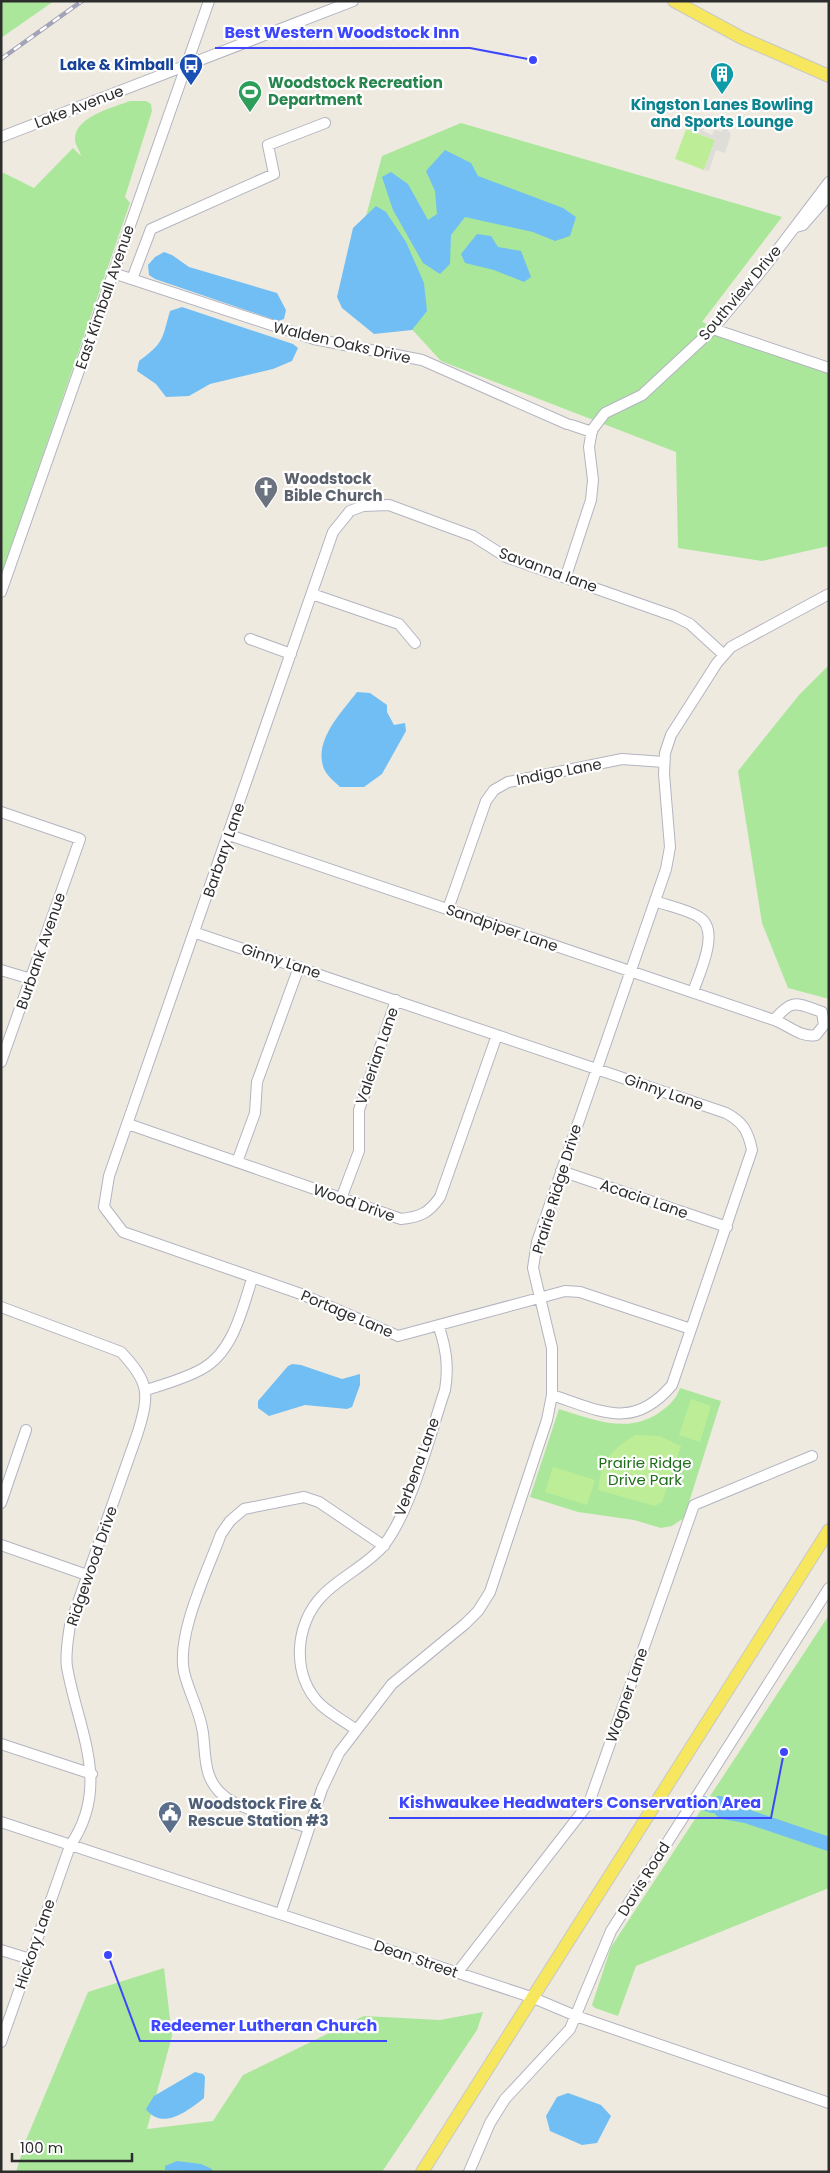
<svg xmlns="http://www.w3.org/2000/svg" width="830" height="2173" viewBox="0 0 830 2173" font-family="Poppins,sans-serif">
  <rect width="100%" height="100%" fill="#efeae0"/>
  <path fill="#aae79b" d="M1 1H54L1 38Z
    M130 101H146L151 104 152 111 125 197 130 203 1 576V174L4 173 34 188 73 148 81 156C80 151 76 146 75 141 73 117 112 108 130 101Z
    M461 123 782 217 702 322 829 373V546L762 561 678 548 676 452 441 361 353 265 382 156Z
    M829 665V999L788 988 762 923 738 771 799 695Z
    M680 1388 721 1401 684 1518 672 1526 661 1528 634 1520 578 1512 530 1497 559 1409C594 1420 631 1436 664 1409 671 1404 677 1397 680 1388Z
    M829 1615V1888L636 1966 618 2016 595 2008 592 2005 611 1947Z
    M164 1968 172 2036 147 2129 213 2121 243 2075 364 2016 440 2020 483 2012 477 2030 382 2172H16L26 2140 88 1992Z"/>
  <path fill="#bdee97" d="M686 129 715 140 704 170 675 159Z
    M691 1399 711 1406 700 1442 679 1435Z
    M635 1435 659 1436 681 1446 662 1502 655 1506 598 1490C602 1460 610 1451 635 1435Z
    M553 1467 595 1480 587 1505 545 1492Z"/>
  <path fill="#dfddd7" d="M695 122 705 126 703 131 712 135 715 129 722 132 723 128 728 130 731 135 725 153 716 150 709 171 704 170 715 140 686 129 688 124 693 125Z"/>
  <path fill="#70bef3" d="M445 150 471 163 478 176 563 208 576 217 570 236 555 241 533 232 465 217 451 235 450 264 440 274 423 263 393 210 382 177 391 172 408 184 428 220 437 214 435 191 426 171Z
    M376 206 386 212 406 242 424 283 427 311 412 330 374 334 342 308 337 297 353 228Z
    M477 234 491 236 498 247 521 251 531 277 524 282 494 270 465 263 461 254Z
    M164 252 172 255 189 267 277 293 286 310 284 319 278 321 155 279 149 275 148 265 155 257Z
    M182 307 293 344 298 348 292 361 273 369 210 384 189 396 166 397 156 384 137 371 139 361C164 343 162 339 170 311Z
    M357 692 370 693 387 705V712L394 725 405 723 406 731 382 774 364 787H340C335 782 327 776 324 769 313 741 341 713 357 692Z
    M292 1364 301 1365 342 1379 360 1374V1385L352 1407 347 1409 305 1405 269 1416 258 1408V1401L288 1366Z
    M195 2072 203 2074 205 2077 204 2098C188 2111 162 2131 146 2109L154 2096Z
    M568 2093 601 2105 611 2116 597 2143 582 2145 550 2131 546 2116 557 2097Z
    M177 2161 201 2164 212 2169V2172L165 2170V2166Z"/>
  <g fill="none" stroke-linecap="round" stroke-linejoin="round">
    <path stroke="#70bef3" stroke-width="14" d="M703 1803 713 1806 719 1803 722 1804 720 1809 723 1812 746 1816 829 1844"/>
    <g stroke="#b3b4c1" stroke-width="12">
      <path id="minor" d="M1 137 353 1
        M796 227 803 225 829 195
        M113 273 314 339 422 360 567 424
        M132 279 151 229 274 174 268 145 325 123
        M713 329 829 368
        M571 425 592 432
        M566 576 591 500 593 480 589 447 592 430 605 413 642 395 713 329 763 269 829 182
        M1 592 209 1
        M312 594 399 624 415 643
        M250 639 291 654
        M1 812 80 839 1 1062
        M229 835 774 1020C789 1025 800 1038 816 1035L824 1025 822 1012C796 1003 793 998 774 1020
        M655 901C668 906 686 909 699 917 721 930 699 974 693 992
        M448 909 486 801 494 790 508 782 622 759 664 762
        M196 933 726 1113C743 1122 748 1131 752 1150L672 1385C633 1431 601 1411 552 1395
        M1 970 31 979
        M128 1124 401 1219C420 1217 429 1213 440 1197L497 1035
        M237 1162 255 1113 257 1082 299 967
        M561 1171 727 1227
        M341 1199 359 1151V1110L396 1000
        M1 1307 121 1352C149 1382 150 1393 138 1432L70 1625C68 1639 65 1654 67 1667 78 1730 112 1785 70 1846L1 2042
        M691 1329 580 1292 565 1291 398 1336 301 1294 123 1232 104 1207 109 1176 333 532 350 511 363 506 389 505 473 536 506 557 674 616 690 624 724 655
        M146 1390C165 1384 184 1379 202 1369 233 1352 242 1310 252 1279
        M1 1503 26 1430
        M1 1545 87 1575
        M355 1729C344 1721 331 1714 321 1705 291 1676 294 1624 323 1595 340 1577 369 1564 384 1545 412 1509 430 1434 445 1390 449 1366 446 1349 439 1327
        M1 1744 92 1774
        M1 1822 531 1997 576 2016 829 2103
        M309 1828C287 1820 240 1810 224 1796 203 1779 206 1757 203 1733 200 1711 189 1693 184 1672 176 1634 208 1570 221 1534L230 1521 244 1509 304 1497 319 1502 384 1546
        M281 1913 322 1789 339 1753 392 1684 465 1624 478 1611 490 1592 547 1420 552 1395V1348L533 1268 537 1242 666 869 670 847 664 774 665 753 671 735 717 663 731 647 829 594
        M1 1950 30 1959
        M457 1973 589 1803 694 1505 812 1456
        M469 2172 490 2123 505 2099 570 2029 611 1931 829 1588"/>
    </g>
    <g stroke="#c8c8c8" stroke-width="14">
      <path id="major" d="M674 1 742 38 829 76
        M422 2172 829 1530"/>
    </g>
    <use href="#minor" stroke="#fff" stroke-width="10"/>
    <use href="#major" stroke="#f6e75e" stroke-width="12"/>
    <g stroke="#a2a2b8" stroke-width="4.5">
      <path id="rail" d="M1 59 82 1"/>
    </g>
    <use href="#rail" stroke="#fff" stroke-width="2.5" stroke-dasharray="8" stroke-linecap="butt"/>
  </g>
  <defs>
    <g id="bus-pin" transform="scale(1.25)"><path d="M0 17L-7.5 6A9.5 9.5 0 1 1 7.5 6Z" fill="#1a4fb4" stroke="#fff"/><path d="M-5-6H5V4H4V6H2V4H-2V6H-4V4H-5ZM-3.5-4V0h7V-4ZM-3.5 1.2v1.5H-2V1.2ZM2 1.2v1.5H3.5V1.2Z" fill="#fff"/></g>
    <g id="building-pin" transform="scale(1.25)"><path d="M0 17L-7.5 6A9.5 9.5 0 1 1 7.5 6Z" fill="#0f9aa8" stroke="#fff"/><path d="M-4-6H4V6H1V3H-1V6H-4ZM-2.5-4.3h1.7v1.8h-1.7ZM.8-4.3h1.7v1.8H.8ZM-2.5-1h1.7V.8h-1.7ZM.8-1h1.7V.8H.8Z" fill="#fff"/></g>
    <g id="stadium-pin" transform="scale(1.25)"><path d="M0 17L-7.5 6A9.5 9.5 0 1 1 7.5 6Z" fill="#2e9e5b" stroke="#fff"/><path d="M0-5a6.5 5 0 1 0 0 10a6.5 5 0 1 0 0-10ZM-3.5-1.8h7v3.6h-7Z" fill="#fff"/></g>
    <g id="church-pin" transform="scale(1.25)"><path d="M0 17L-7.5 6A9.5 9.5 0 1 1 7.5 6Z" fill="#6b7280" stroke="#fff"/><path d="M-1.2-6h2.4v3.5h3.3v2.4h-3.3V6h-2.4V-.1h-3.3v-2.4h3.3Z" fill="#fff"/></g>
    <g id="civic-pin" transform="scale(1.25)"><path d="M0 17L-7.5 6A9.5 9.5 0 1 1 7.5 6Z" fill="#5c6f8a" stroke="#fff"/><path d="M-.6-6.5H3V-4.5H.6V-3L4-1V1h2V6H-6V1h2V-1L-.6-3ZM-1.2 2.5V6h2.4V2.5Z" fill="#fff"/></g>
  </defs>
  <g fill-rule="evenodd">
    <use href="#bus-pin" x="191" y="65"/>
    <use href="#building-pin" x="722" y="74"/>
    <use href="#stadium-pin" x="250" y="92"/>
    <use href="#church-pin" x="266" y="488"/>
    <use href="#civic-pin" x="170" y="1813"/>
  </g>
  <g text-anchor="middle" stroke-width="4.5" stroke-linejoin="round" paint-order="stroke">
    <g font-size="15" font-weight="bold" fill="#164399" stroke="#fff" text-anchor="end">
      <text x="174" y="70">Lake &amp; Kimball</text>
    </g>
    <g font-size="15" font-weight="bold" fill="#27864d" stroke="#fff" text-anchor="start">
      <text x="268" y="88">Woodstock Recreation<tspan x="268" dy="17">Department</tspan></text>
    </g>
    <g font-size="15" font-weight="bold" fill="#0d838f" stroke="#fff">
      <text x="722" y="110">Kingston Lanes Bowling<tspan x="722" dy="17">and Sports Lounge</tspan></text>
    </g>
    <g font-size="15" fill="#2d2d2d" stroke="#fff">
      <text transform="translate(79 107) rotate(-21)" y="5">Lake Avenue</text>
      <text transform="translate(740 293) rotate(-50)" y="5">Southview Drive</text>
      <text transform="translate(105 297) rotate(-71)" y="5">East Kimball Avenue</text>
      <text transform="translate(342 343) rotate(13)" y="5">Walden Oaks Drive</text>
      <text transform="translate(548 570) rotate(20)" y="5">Savanna lane</text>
      <text transform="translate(559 772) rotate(-11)" y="5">Indigo Lane</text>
      <text transform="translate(224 850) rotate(-71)" y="5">Barbary Lane</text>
      <text transform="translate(502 928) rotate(19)" y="5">Sandpiper Lane</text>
      <text transform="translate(41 951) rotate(-71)" y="5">Burbank Avenue</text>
      <text transform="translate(281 961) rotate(18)" y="5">Ginny Lane</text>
      <text transform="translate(377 1056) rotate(-71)" y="5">Valerian Lane</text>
      <text transform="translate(664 1092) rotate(19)" y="5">Ginny Lane</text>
      <text transform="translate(557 1189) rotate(-73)" y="5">Prairie Ridge Drive</text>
      <text transform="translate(644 1199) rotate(19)" y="5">Acacia Lane</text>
      <text transform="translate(354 1203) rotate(19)" y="5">Wood Drive</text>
      <text transform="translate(347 1314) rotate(23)" y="5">Portage Lane</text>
      <text transform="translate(417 1467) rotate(-70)" y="5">Verbena Lane</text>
      <text transform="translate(92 1566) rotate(-71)" y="5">Ridgewood Drive</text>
      <text transform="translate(627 1695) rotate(-71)" y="5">Wagner Lane</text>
      <text transform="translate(644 1879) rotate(-58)" y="5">Davis Road</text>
      <text transform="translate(35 1944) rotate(-71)" y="5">Hickory Lane</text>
      <text transform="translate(416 1959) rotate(19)" y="5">Dean Street</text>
    </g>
    <g font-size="15" font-weight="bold" fill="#5b616d" stroke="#fff" text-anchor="start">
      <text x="284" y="484">Woodstock<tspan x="284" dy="17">Bible Church</tspan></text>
    </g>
    <g font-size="15" fill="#1e6f19" stroke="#fff">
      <text x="645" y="1468">Prairie Ridge<tspan x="645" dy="17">Drive Park</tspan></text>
    </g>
    <g font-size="15" font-weight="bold" fill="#4e5e75" stroke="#fff" text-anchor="start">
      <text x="188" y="1809">Woodstock Fire &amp;<tspan x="188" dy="17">Rescue Station #3</tspan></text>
    </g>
  </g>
  <path fill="none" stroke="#3d46ff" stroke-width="2" d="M533 60L470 48H215M784 1752L771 1818H389M108 1955L140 2041H387"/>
  <g fill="#3d46ff" stroke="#fff" stroke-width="2">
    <circle cx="533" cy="60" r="5"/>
    <circle cx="784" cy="1752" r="5"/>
    <circle cx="108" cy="1955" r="5"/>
  </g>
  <g font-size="16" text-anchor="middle" font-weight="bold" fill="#3d46ff" stroke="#fff" stroke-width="4.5" stroke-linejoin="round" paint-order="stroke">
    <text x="342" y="38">Best Western Woodstock Inn</text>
    <text x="580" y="1808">Kishwaukee Headwaters Conservation Area</text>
    <text x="264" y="2031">Redeemer Lutheran Church</text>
  </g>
  <rect width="830" height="2173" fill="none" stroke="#2d2d2d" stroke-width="5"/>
  <path d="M12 2153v8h120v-8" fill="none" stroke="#2d2d2d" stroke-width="2.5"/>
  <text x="20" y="2153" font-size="15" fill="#2d2d2d" stroke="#ffffff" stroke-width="4" paint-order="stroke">100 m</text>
</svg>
